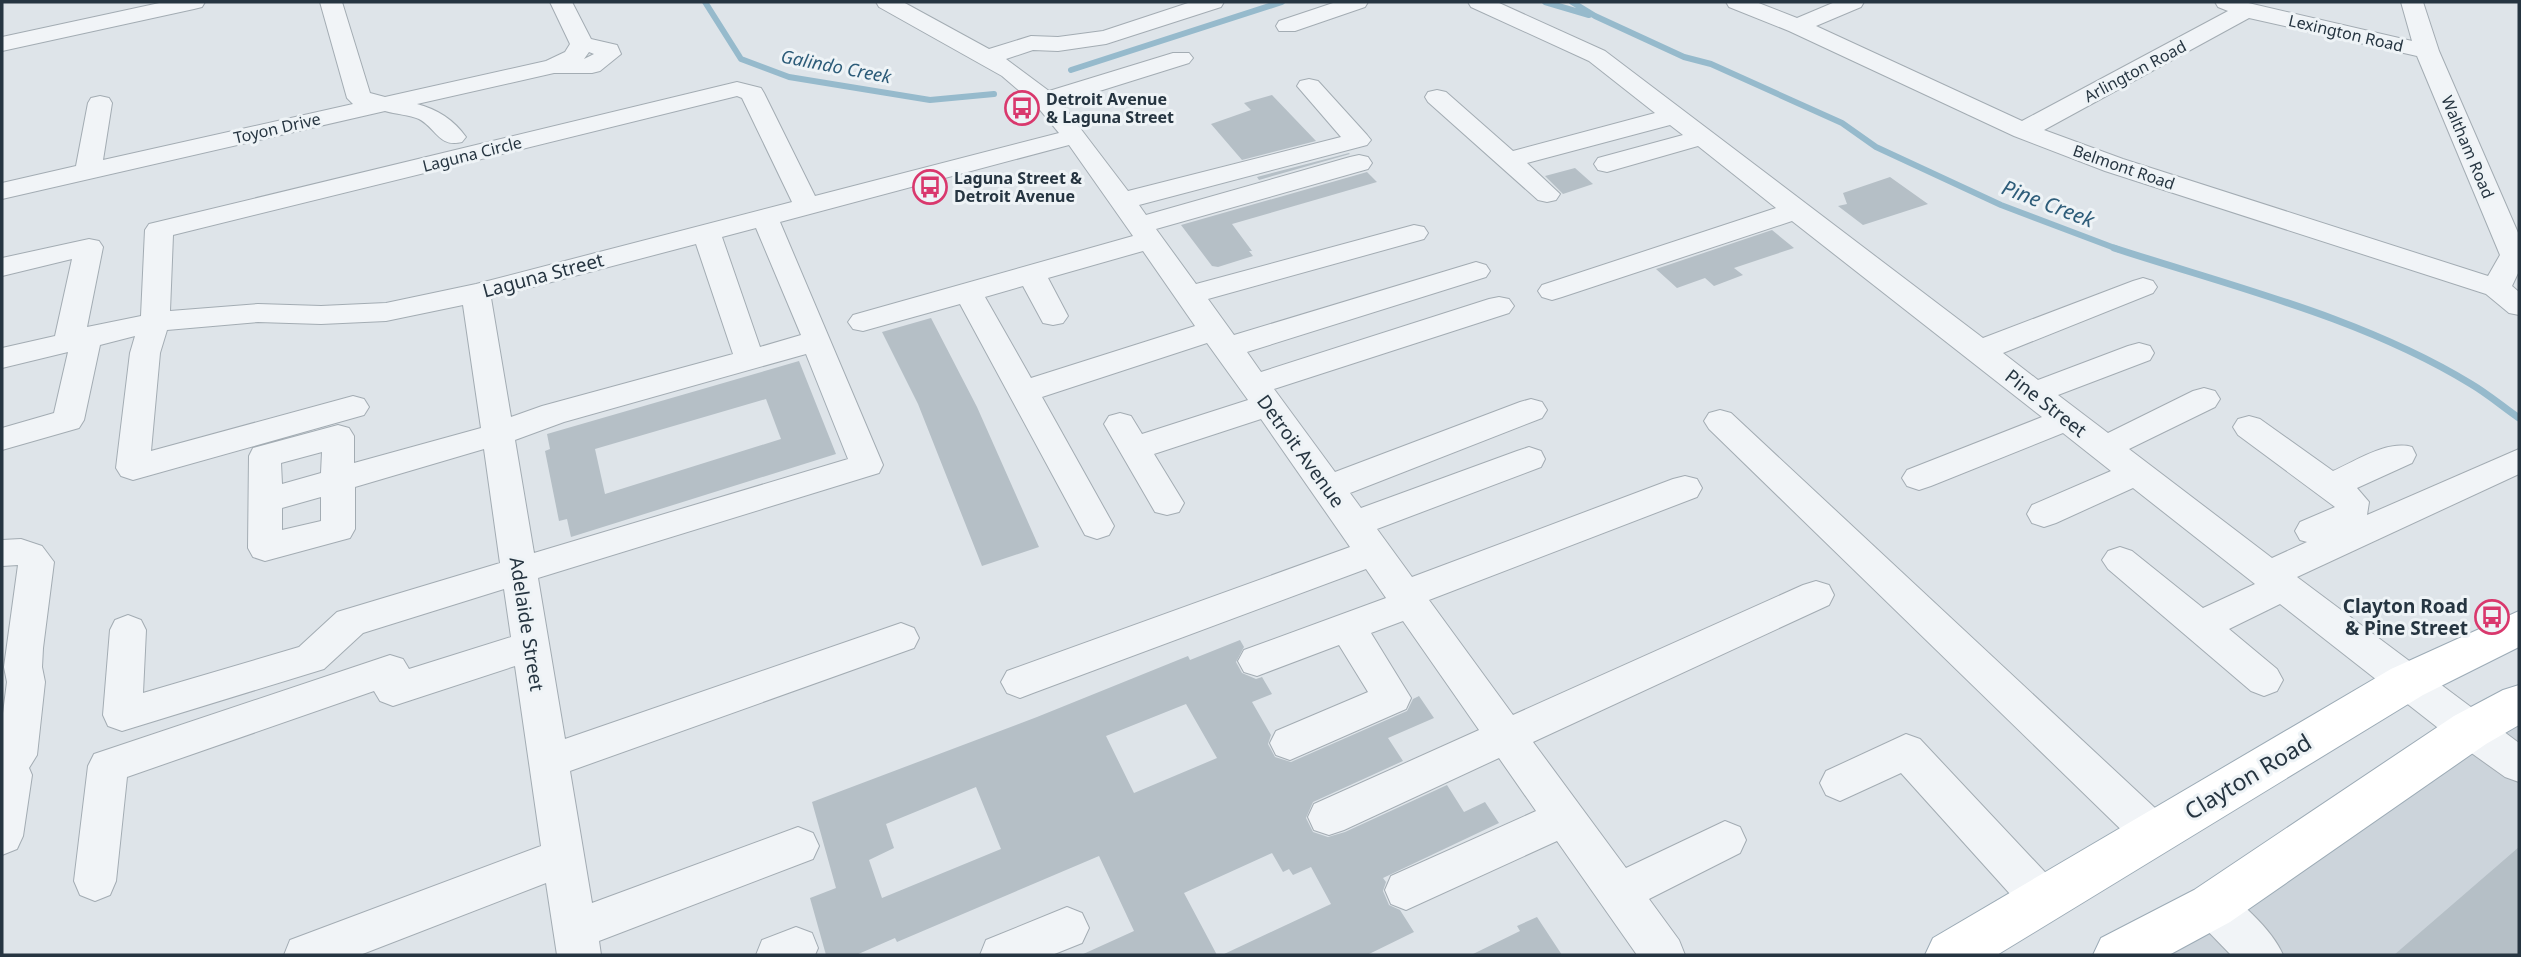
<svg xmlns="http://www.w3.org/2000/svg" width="2521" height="957" viewBox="0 0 2521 957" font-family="'Noto Sans',sans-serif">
  <rect width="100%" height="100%" fill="#dee4e9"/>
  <path fill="#ccd4db" d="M2519 703V955H2118L2212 906 2470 731Z"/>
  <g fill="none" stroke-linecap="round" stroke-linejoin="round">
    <path stroke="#96bacc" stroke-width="6" d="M705 2 741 59 789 77 930 100 994 94
      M1545 2 1589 15
      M1572 2 1595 16 1684 57 1711 64 1842 123 1876 147 2001 205 2120 250
      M1071 70 1282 2"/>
    <path stroke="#96bacc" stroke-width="7" d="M2114 248C2234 287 2363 318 2471 384 2488 394 2503 407 2519 418"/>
  </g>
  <path fill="#b5bfc6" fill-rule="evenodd" d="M1272 95 1316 141 1242 160 1211 124 1251 110 1244 103Z
    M1349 153 1350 154 1259 180 1257 177Z
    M1575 168 1593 184 1563 194 1545 176Z
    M1367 172 1377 182 1232 224 1252 251H1249L1253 256 1218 267 1212 266 1181 225Z
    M1890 177 1928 204 1863 225 1838 206 1847 204 1843 193Z
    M1772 230 1794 248 1734 268 1743 275 1714 286 1705 278 1677 288 1656 269Z
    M931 318 977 407 1039 547 982 566 918 404 882 332Z
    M799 361 836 454 571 537 567 519 559 521 545 451 550 449 547 434ZM766 399 781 439 605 494 595 449Z
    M1240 640 1244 647 1236 662 1242 673 1256 679 1262 677 1272 694 1252 702 1271 735 1268 744 1275 757 1291 762 1407 711 1413 699 1419 696 1434 718 1388 738 1403 761 1313 802 1306 818 1313 832 1328 837 1345 832 1447 785 1464 812 1485 802 1499 823 1383 878 1386 882 1383 891 1389 905 1400 910 1414 932 1367 955H1222L1331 904 1311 867 1293 875 1289 869 1283 872 1272 853 1184 893 1217 955H1081L1134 931 1099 856 897 942 895 938 856 955H826L810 898 836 888 812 802 1037 717 1188 656 1190 660ZM1186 704 1217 758 1134 793 1106 736ZM976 787 1001 849 882 898 869 860 894 848 886 824Z
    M2519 847V955H2394Z
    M1537 917 1562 955H1471L1520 931 1517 926Z"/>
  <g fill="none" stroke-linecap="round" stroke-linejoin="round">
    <g stroke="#a3acb3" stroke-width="2">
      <path id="minor" d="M164 2H205L202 7 194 9 2 51V37Z
        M320 2H342L370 93 385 97 546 61 565 52 570 44 550 2H572L591 39 617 45 621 54 600 71 592 73H554L417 104C437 109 454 120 466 137L462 142C439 148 436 128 419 119 410 115 395 114 385 111L2 199V183L76 166 88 103 91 98 100 96 109 98 112 103 103 160 353 104 347 98ZM589 52 594 54 584 59Z
        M876 2H903L989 49 1031 36 1058 37 1103 31 1191 2H1224L1221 7 1106 44 1058 51 1033 50 1006 59 1049 91 1173 53H1189L1193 58 1189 63 1061 103 1128 191 1341 137 1297 86 1300 81 1309 79 1318 81 1367 135 1371 140 1367 145 1139 205 1146 215 1350 157 1359 155 1368 157 1372 163 1368 169 1156 229 1196 284 1414 225 1424 227 1428 233 1424 239 1208 299 1234 335 1466 265 1476 262 1486 265 1490 271 1486 277 1247 352 1261 372 1489 299 1499 297 1509 299 1514 306 1509 313 1274 389 1335 472 1520 402 1531 399 1542 402 1547 410 1542 418 1350 493 1361 508 1517 451 1529 447 1541 451 1545 459 1541 467 1377 529 1412 577 1673 479 1685 476 1697 479 1702 488 1697 497 1429 600 1513 715 1803 585 1816 581 1829 585 1834 595 1829 605 1533 742 1626 868 1725 821 1740 827 1746 840 1740 853 1649 899 1679 940 1685 955H1637L1557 841 1406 910 1391 904 1385 890 1391 876 1536 811 1499 758 1344 830 1329 835 1314 830 1308 817 1314 804 1479 730 1403 621 1371 633 1411 698 1406 709 1290 760 1276 755 1270 743 1276 731 1368 692 1339 645 1257 676 1244 672 1238 661 1244 650 1386 598 1366 569 1033 693 1020 698 1007 693 1001 682 1007 671 1350 547 1261 419 1154 454 1184 503 1179 512 1167 515 1155 512 1104 424 1109 416 1120 413 1131 416 1142 434 1248 400 1207 343 1042 397 1114 526 1109 535 1097 539 1085 535 960 304 863 331 853 329 848 322 853 315 1133 236 1069 145 780 222 883 465 879 473 538 578 565 739 901 623 914 628 919 638 914 648 570 771 592 903 798 827 813 833 819 846 813 859 599 941 601 955H557L546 883 360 955H284L290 940 541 846 515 666 393 706 380 701 374 691 127 777 116 881 110 895 95 901 80 895 74 881 88 766 94 754 390 655 403 659 409 669 511 637 504 589 363 633 324 669 122 731 108 726 103 715 110 630 115 620 128 615 141 620 146 630 143 693 299 647 337 612 500 563 484 449 355 487V529L350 538 265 561 253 557 248 548 249 456 253 448 338 425 349 428 354 436V463L481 428 463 305 386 321 321 324 258 322 167 330 160 353 151 451 353 396 364 399 369 407 364 415 133 480 121 476 116 468 130 353 135 336 100 345 84 420 79 428 2 450V428L54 413 68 352 2 368V348L55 336 72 259 2 276V258L89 239 99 241 103 247 87 327 141 316 145 230 149 224 737 82 761 88 764 93 815 196 1059 133 1036 105 1002 76 879 7ZM737 96 742 98 792 202 476 284 386 303 321 306 258 304 170 311 173 235ZM756 228 801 335 760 347 722 237ZM696 244 733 354 542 406 511 417 491 298ZM1143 251 1195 326 1031 378 985 297 1023 286 1043 323 1053 325 1063 323 1068 316 1048 278ZM806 354 848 459 534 553 515 440 564 422ZM322 452 321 473 282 484 281 463ZM321 497V521L282 530V508Z
        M1336 2H1368L1365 7 1295 31H1279L1276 26 1279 21Z
        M1468 2H1497L1605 51 1983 338 2133 281 2143 278 2153 281 2157 287 2153 293 2003 353 2038 380 2128 346 2139 343 2150 346 2154 353 2150 360 2058 395 2108 433 2193 391 2204 388 2215 391 2220 399 2215 407 2129 449 2272 558 2307 542 2300 540 2295 531 2300 522 2335 507 2238 435 2233 427 2238 419 2249 416 2260 419 2333 471C2356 461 2387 440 2412 447L2416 455 2412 463 2357 488 2369 502 2367 515 2519 449V474L2297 577 2519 743V782L2505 777 2456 742 2280 604 2229 629 2277 669 2283 680 2277 691 2264 696 2251 691 2108 569 2102 560 2108 551 2120 547 2132 551 2203 608 2255 584 2133 488 2056 523 2044 527 2032 523 2027 514 2032 505 2111 471 2063 433 1931 486 1919 490 1907 486 1902 478 1907 470 2042 417 1792 221 1562 297 1552 300 1542 297 1538 291 1542 285 1776 208 1698 146 1607 172 1598 170 1594 164 1598 158 1683 135 1670 125 1527 163 1560 194 1556 200 1547 202 1538 200 1428 102 1425 97 1428 92 1437 90 1446 92 1513 151 1655 113 1589 61 1471 7Z
        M1726 2H1756L1797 18 1835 2H1864L1861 7 1816 26 2022 121 2228 11 2218 7 2215 2H2244L2412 41 2401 2H2423L2439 51 2519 235V271L2512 286 2519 292V315L2509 313 2486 294 2105 171 2014 136 1789 31 1729 7ZM2249 18 2417 56 2500 255 2488 276 2123 159 2044 130Z
        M1720 410 1731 413 2169 821 2175 834 2169 847 2154 853 2139 847 1709 429 1704 421 1709 413Z
        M21 539 42 546 54 562 43 648 42 667 45 682 37 755 29 768 32 775 23 836 17 849 2 855V721L7 682 4 667 18 565 2 566V540Z
        M1906 734 1920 739 2059 887 2066 901 2059 915 2044 921 2029 915 1901 773 1840 801 1826 795 1820 783 1826 771Z
        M2212 886C2237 895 2273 931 2283 955H2231L2197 920 2190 906 2197 892Z
        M1067 907 1082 913 1089 928 1082 943 1052 955H980L986 940Z
        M796 927 812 933 818 948 815 955H756L762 940Z"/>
    </g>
    <g stroke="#9cabb6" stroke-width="2">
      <path id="major" d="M2519 611V647L2423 695 1997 955H1925L1933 938 2391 669Z
        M2519 685V725L2486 744 2230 922 2169 955H2093L2101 938 2194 890 2454 716 2503 690Z"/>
    </g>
    <use href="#minor" fill="#f1f4f7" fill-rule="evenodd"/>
    <use href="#major" fill="#fff" fill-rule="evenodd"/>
  </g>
  <defs>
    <g id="bus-ring" transform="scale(1.75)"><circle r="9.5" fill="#eef3f6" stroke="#d9386d" stroke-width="1.5"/><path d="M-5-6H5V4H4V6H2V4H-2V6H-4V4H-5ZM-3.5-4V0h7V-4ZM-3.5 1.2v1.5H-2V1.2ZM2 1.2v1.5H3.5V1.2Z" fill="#d9386d"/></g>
  </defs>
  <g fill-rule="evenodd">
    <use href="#bus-ring" x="1022" y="108"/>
    <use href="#bus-ring" x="930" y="187"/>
    <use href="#bus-ring" x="2492" y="617"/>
  </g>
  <g text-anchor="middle" stroke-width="6" stroke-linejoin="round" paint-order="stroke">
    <g font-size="16" fill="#263541" stroke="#eef3f6">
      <text transform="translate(2346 33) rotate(13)" y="6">Lexington Road</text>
      <text transform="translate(2135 71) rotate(-28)" y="6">Arlington Road</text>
      <text transform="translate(277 128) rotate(-13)" y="6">Toyon Drive</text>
      <text transform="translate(2468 147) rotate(67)" y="6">Waltham Road</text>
      <text transform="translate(472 154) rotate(-14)" y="6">Laguna Circle</text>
      <text transform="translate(2124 167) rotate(19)" y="6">Belmont Road</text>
    </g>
    <g font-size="16" font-weight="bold" fill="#263541" stroke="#eef3f6" text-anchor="start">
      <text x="1046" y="105">Detroit Avenue<tspan x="1046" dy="18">&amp; Laguna Street</tspan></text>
      <text x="954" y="184">Laguna Street &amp;<tspan x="954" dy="18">Detroit Avenue</tspan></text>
    </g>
    <g font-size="18" font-style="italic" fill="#2d5c79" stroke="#eef3f6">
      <text transform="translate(836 67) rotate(11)" y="6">Galindo Creek</text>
    </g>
    <g font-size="19" fill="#263541" stroke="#eef3f6">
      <text transform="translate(543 275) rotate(-15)" y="7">Laguna Street</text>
      <text transform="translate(2046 403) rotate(38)" y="7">Pine Street</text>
      <text transform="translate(1301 451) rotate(54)" y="7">Detroit Avenue</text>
      <text transform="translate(527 624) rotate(81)" y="7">Adelaide Street</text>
    </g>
    <g font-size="19" font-weight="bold" fill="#263541" stroke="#eef3f6" text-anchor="end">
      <text x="2468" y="613">Clayton Road<tspan x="2468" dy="22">&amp; Pine Street</tspan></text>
    </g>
    <g font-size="21" font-style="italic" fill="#2d5c79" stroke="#eef3f6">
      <text transform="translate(2048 204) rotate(21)" y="7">Pine Creek</text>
    </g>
    <g font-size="23" fill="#263541" stroke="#eef3f6">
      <text transform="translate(2248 777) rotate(-31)" y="8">Clayton Road</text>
    </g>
  </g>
  <rect width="2521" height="957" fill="none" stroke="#263541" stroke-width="7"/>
</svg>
